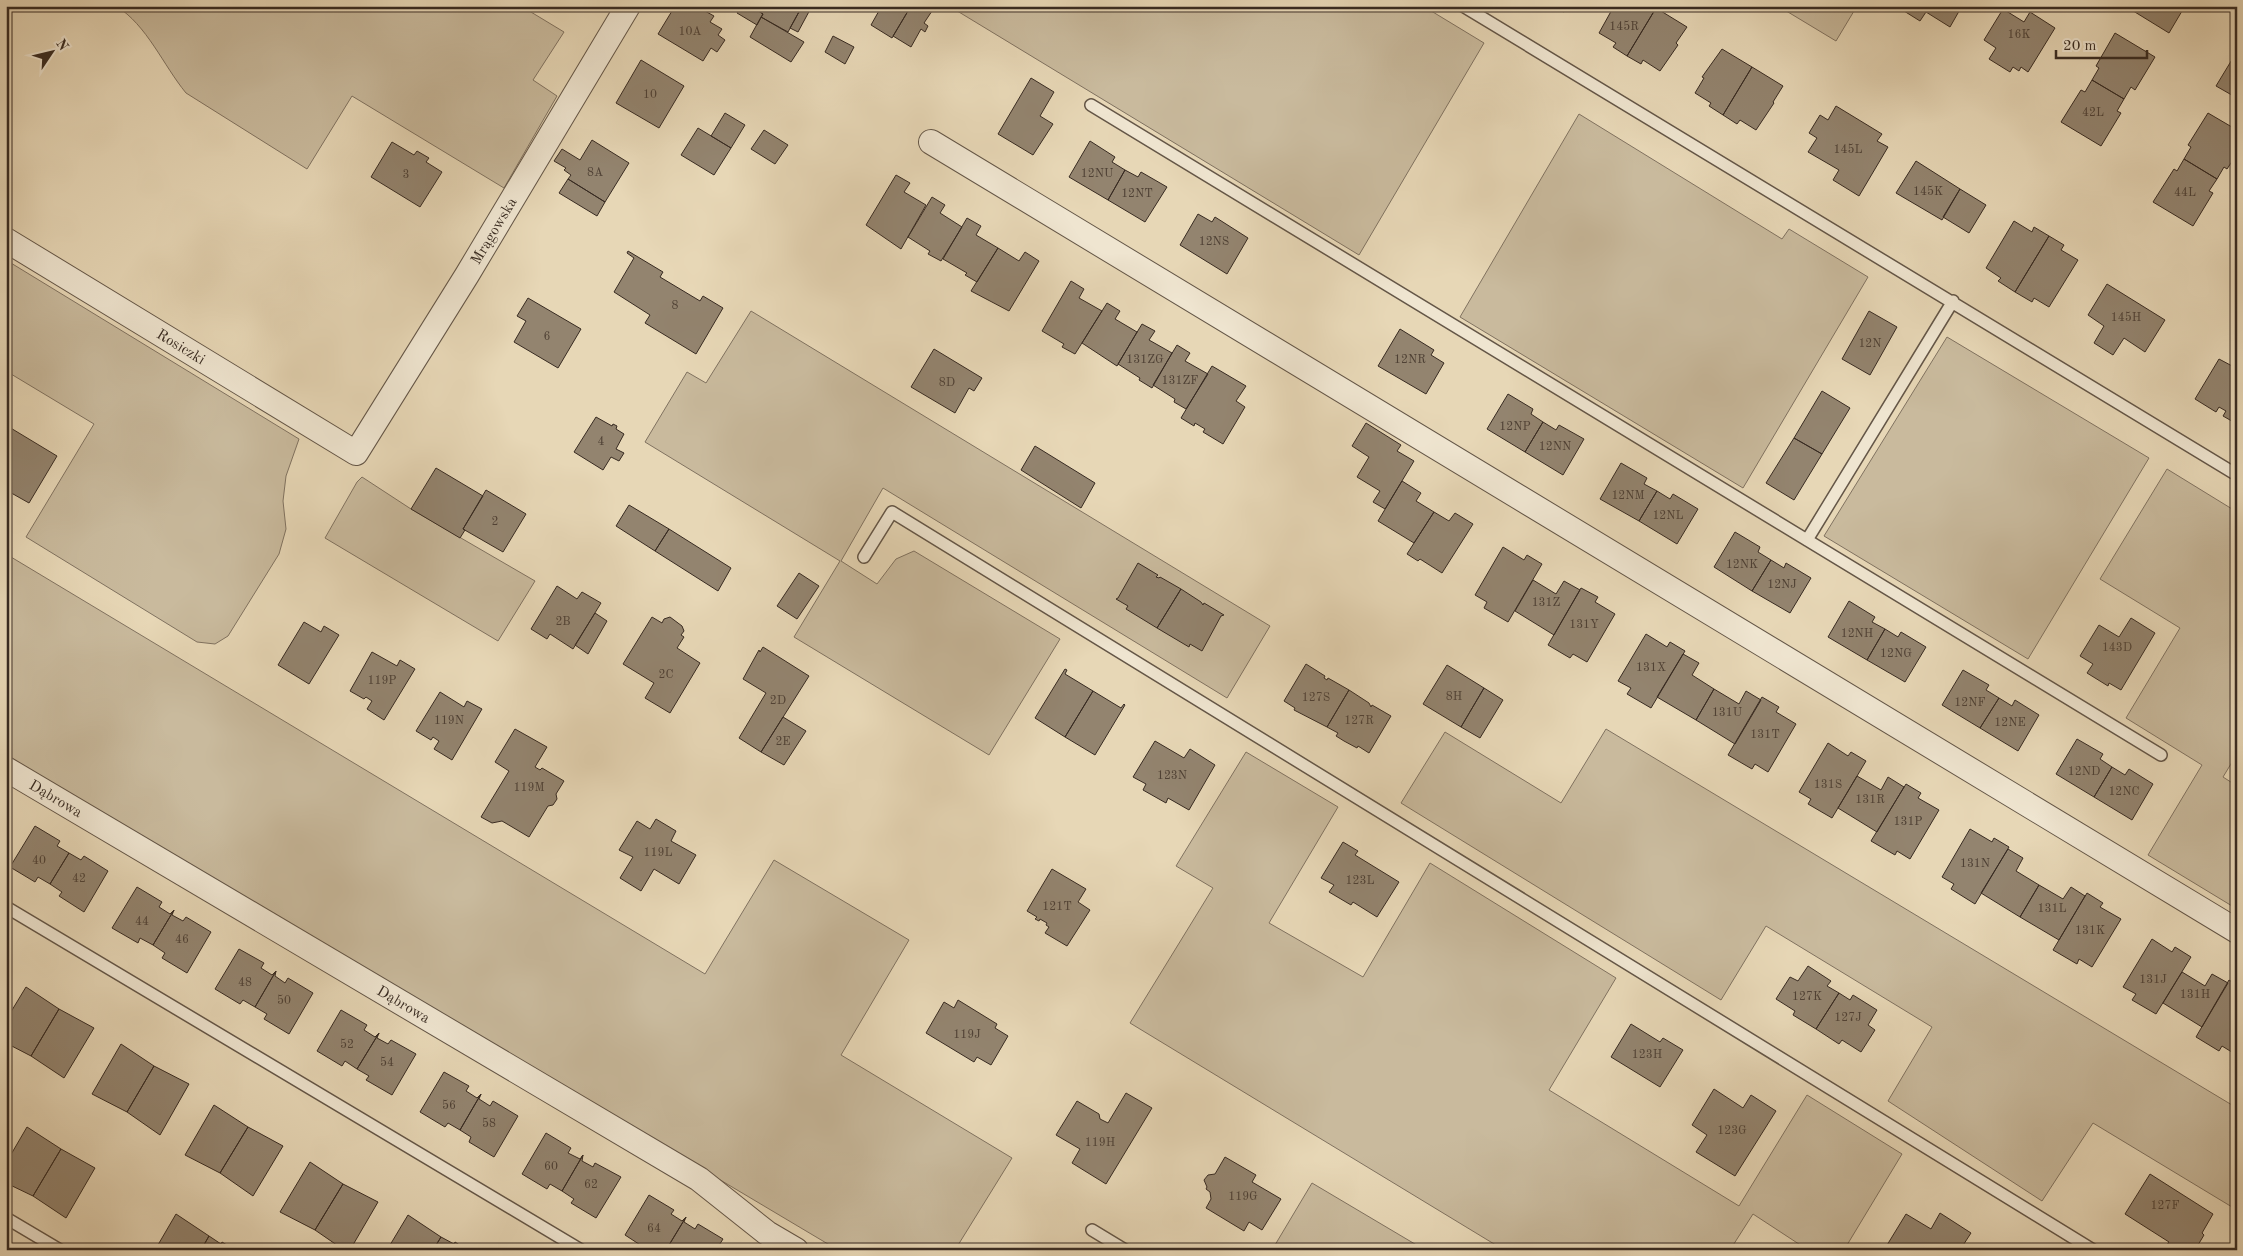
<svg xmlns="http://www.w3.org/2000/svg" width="2243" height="1256" viewBox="0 0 2243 1256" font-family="'Old Standard TT',serif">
  <rect width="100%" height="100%" fill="#e7d7b6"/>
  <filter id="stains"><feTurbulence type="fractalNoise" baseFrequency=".004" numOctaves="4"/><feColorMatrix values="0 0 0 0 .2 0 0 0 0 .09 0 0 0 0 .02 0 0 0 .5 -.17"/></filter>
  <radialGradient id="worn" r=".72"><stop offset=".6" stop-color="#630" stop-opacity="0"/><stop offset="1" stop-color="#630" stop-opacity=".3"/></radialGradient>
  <path fill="#c9ba9d" stroke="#807260" d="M116 6H521L564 32 533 80 557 96 504 188 352 96 307 169 186 93C163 65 147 25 116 6Z
    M949 6H1423L1484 43 1359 255Z
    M1778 6H1857L1836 41Z
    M1579 114 1782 239 1789 229 1868 277 1743 488 1460 317Z
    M6 260 299 439 286 476 283 501 286 529 279 554 228 636 215 644 197 642 26 537 94 424 6 371Z
    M751 311 1270 626 1227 698 883 488 841 561 877 584 896 559 914 551 1060 639 989 755 794 637 840 561 645 442 687 372 706 383Z
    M1947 337 2149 458 2028 659 1824 536Z
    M2167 469 2237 512V754L2223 777 2237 786V909L2148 855 2202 765 2126 718 2180 628 2100 579Z
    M362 477 411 509 535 581 498 641 325 538 357 482Z
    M6 554 705 974 774 860 909 940 841 1055 1012 1158 955 1250H838L6 755Z
    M1606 729 2237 1108V1210L2093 1123 2042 1201 1888 1101 1932 1027 1766 926 1721 1000 1401 803 1445 732 1561 803Z
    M1246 752 1338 807 1269 923 1363 977 1430 863 1616 978 1549 1090 1739 1206 1807 1095 1902 1154 1844 1250H1808L1753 1214 1730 1250H1504L1130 1023 1213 888 1176 866Z
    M1312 1183 1425 1250H1272Z"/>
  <path fill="#93846f" stroke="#382b22" d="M675 6H696L714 16 710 22 722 29 718 35 725 40 717 52 711 48 703 61 658 34Z
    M741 6H751L763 14 757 25 737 13Z
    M751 6H792L800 10 788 32 761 17 763 14Z
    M792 6H812L798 32 790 28 800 10Z
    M876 6H911L892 38 871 25 880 9Z
    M911 6H924L932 11 924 23 928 26 925 32 921 29 911 47 893 36Z
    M1554 6H1568L1564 12Z
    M1614 6H1653L1656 8 1627 56 1613 47 1616 43 1599 33Z
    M1896 6H1962L1950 27 1926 12 1920 21Z
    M2132 6H2185L2169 33 2130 9Z
    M1656 8 1687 27 1676 43 1678 45 1660 71 1643 60 1641 64 1627 56Z
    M2003 9 2024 22 2030 12 2055 28 2028 72 2021 67 2019 71 2013 67 2010 72 1989 59 1996 48 1984 40Z
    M761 17 804 42 791 62 750 37Z
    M2115 33 2155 57 2135 90 2131 87 2124 99 2092 80 2099 68 2096 66Z
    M833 36 854 47 845 64 825 52Z
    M1722 49 1752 67 1723 115 1709 106 1711 103 1695 93 1704 78 1702 77Z
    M2236 53 2237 54V98L2216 86Z
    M641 60 684 86 659 128 616 103Z
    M1752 67 1783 86 1773 102 1774 103 1756 130 1740 120 1737 124 1723 115Z
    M1031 78 1054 92 1040 116 1053 124 1033 155 998 134Z
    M2092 80 2124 99 2117 111 2121 113 2101 146 2061 122 2081 90 2085 92Z
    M1836 106 1882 134 1877 141 1888 147 1859 196 1833 180 1839 170 1808 152 1817 138 1809 133 1820 115 1828 120Z
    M725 113 745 125 731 148 711 136Z
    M2208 113 2237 130V154L2227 169 2224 167 2217 179 2184 159 2191 147 2188 145Z
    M698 128 731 148 714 175 681 155Z
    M764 130 788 145 775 164 751 149Z
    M592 140 629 163 605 202 568 179 571 175 564 170 566 168 554 161 562 149 580 160Z
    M1090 141 1115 157 1112 162 1125 170 1108 200 1069 177Z
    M392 142 414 155 417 151 429 158 426 162 442 172 420 207 371 177Z
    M2184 159 2217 179 2209 191 2213 193 2193 226 2153 202 2174 169 2177 171Z
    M1916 161 1960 189 1942 220 1896 193Z
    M1125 170 1138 177 1141 172 1167 187 1145 222 1108 200Z
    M896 175 910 183 904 192 926 205 901 249 866 225Z
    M568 179 605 202 597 216 559 193Z
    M1960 189 1986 205 1969 233 1943 217Z
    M932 197 945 205 940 213 962 227 941 261 928 254 930 251 908 237Z
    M1198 214 1212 222 1215 217 1248 238 1227 274 1180 245Z
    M967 218 981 226 976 235 998 248 977 282 965 275 967 273 943 259Z
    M2014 221 2032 232 2034 227 2049 236 2015 292 1998 281 2001 278 1986 268Z
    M2049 236 2064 245 2061 250 2078 260 2049 307 2034 298 2032 302 2015 292Z
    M998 248 1019 261 1025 252 1039 261 1009 311 971 291Z
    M628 251 663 272 660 277 700 301 703 296 723 308 696 354 645 323 650 315 614 292 634 258 627 253Z
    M1071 281 1084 289 1079 298 1102 311 1075 354 1062 347 1064 344 1042 331Z
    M2107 284 2165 320 2145 352 2124 338 2113 355 2094 343 2104 326 2088 315Z
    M528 298 581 329 558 368 514 342 526 321 517 316Z
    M1107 303 1120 311 1115 319 1137 332 1117 366 1082 343Z
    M1869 311 1897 327 1870 375 1842 359Z
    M1142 324 1155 331 1149 340 1172 353 1152 388 1139 380 1140 378 1118 364Z
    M1400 329 1434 350 1431 355 1444 363 1426 394 1378 366Z
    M1177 345 1190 353 1185 361 1208 374 1186 409 1174 402 1175 399 1153 385Z
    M934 349 982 378 974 391 969 388 955 413 911 387Z
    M2219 359 2234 367 2237 362V424L2223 416 2226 411 2219 407 2216 412 2195 399Z
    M1212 366 1246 386 1236 401 1245 407 1223 444 1203 432 1205 429 1195 423 1194 426 1181 418Z
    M1822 391 1850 408 1822 454 1794 438Z
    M1508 394 1533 409 1531 414 1543 422 1525 452 1487 429Z
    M596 417 612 426 613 424 617 426 616 429 624 434 616 449 624 453 619 461 611 457 603 470 574 452Z
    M1543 422 1556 430 1559 425 1584 439 1563 475 1525 452Z
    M1366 423 1401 445 1397 451 1414 461 1385 509 1373 502 1380 491 1357 477 1369 457 1352 446Z
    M9 427 57 456 29 503 6 490V483L11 476 6 473V432Z
    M1794 438 1822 454 1794 500 1766 483Z
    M1035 446 1095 483 1081 508 1021 470Z
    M1621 463 1647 478 1644 484 1657 491 1639 521 1600 499Z
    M436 468 483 496 463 529 465 530 460 538 411 509Z
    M1402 481 1421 493 1416 501 1434 512 1414 543 1378 521Z
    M486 490 526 514 503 552 463 529Z
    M1657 491 1670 499 1673 494 1698 509 1677 544 1639 521Z
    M629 505 669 529 655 551 616 526Z
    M1434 512 1449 521 1455 513 1473 524 1442 573 1420 559 1418 561 1407 554Z
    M669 529 731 568 718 591 655 551Z
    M1735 532 1760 547 1758 552 1771 560 1752 591 1714 567Z
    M1503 547 1524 560 1527 555 1542 564 1508 622 1484 608 1487 602 1475 595Z
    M1771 560 1784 568 1786 563 1811 578 1790 613 1752 591Z
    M1138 563 1158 575 1156 577 1159 578 1160 577 1181 589 1157 628 1126 609 1128 606 1116 599 1118 598Z
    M799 573 819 586 797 619 777 606Z
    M1533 580 1556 594 1564 581 1580 590 1554 635 1515 611Z
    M557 586 577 599 582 592 601 603 573 649 550 634 547 639 531 629Z
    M1581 588 1598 597 1595 602 1615 614 1587 662 1573 654 1570 658 1548 645Z
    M1181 589 1201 602 1203 605 1204 603 1224 615 1221 616 1202 651 1190 644 1189 647 1157 628Z
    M1849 601 1875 617 1872 622 1885 629 1867 660 1828 637Z
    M595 613 607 621 588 654 575 645Z
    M652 617 662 623 664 619 670 617 682 626 684 631 681 635 684 637 677 648 700 663 670 713 645 698 654 683 623 664Z
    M2131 618 2155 633 2121 690 2109 683 2108 686 2087 673 2093 664 2080 656 2099 625 2119 637Z
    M304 622 321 632 324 626 339 635 309 684 278 665Z
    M1885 629 1898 637 1901 632 1926 647 1905 682 1867 660Z
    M1646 634 1667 647 1670 642 1685 651 1651 708 1627 694 1631 688 1618 681Z
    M763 647 809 676 761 752 739 738 766 693 743 679 759 650 760 652Z
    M372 652 397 666 400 660 415 669 384 720 367 709 372 701 366 697 364 699 350 691Z
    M1683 654 1699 663 1692 675 1714 689 1696 720 1657 697Z
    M1306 664 1325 676 1324 678 1327 680 1328 678 1349 690 1327 727 1294 710 1295 708 1284 701Z
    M1447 665 1484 688 1461 727 1423 704Z
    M1065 669 1067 670 1065 674 1093 691 1065 737 1035 718Z
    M1963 670 1989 685 1986 690 1999 698 1980 728 1942 705Z
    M1484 688 1503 700 1480 738 1461 727Z
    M1714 689 1739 704 1746 691 1761 700 1735 744 1696 720Z
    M1349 690 1369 703 1371 707 1372 705 1391 716 1369 753 1358 746 1357 748 1344 741 1336 736 1338 733 1327 727Z
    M1093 691 1121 708 1124 704 1125 705 1095 755 1065 737Z
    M440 692 464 707 467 701 482 709 452 760 434 749 439 741 433 737 431 740 416 731Z
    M1762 697 1779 707 1776 712 1796 724 1768 772 1755 764 1752 769 1728 755Z
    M1999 698 2012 706 2015 700 2039 715 2018 751 1980 728Z
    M783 717 806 731 784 765 761 752Z
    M515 729 547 747 535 767 540 770 542 768 564 781 556 794 557 799 553 805 548 806 529 837 502 821 492 823 481 817 509 771 495 762Z
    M2077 739 2103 754 2100 759 2112 767 2094 797 2056 774Z
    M1155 741 1184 758 1190 749 1215 765 1189 810 1168 798 1166 803 1143 790 1146 784 1133 777Z
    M1828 743 1848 756 1851 752 1866 761 1832 818 1808 804 1811 799 1799 792Z
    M2112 767 2125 775 2129 769 2153 784 2132 820 2094 797Z
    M1857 776 1881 790 1888 777 1904 787 1877 832 1838 808Z
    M1906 784 1921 793 1918 798 1939 810 1910 859 1897 851 1895 855 1871 841Z
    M656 819 676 831 671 841 696 855 679 884 654 869 641 891 620 878 633 857 619 850 637 821 650 829Z
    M35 826 60 841 57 846 69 853 50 884 38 877 35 882 10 867Z
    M1970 829 1992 842 1994 838 2009 847 1975 904 1951 889 1954 884 1942 877Z
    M1343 842 1358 851 1355 855 1399 882 1377 917 1353 902 1351 905 1329 892 1334 885 1321 878Z
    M2008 849 2023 858 2016 871 2039 885 2020 917 1981 893Z
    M69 853 81 860 84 856 108 871 84 912 59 896 62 892 50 884Z
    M1052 869 1086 889 1078 902 1090 910 1067 946 1045 933 1049 927 1046 925 1047 923 1040 919 1039 921 1035 919 1037 917 1027 911Z
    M2039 885 2063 899 2071 887 2085 896 2059 940 2020 917Z
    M137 887 162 902 159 907 170 914 174 910 153 945 140 938 138 943 112 928Z
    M2087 893 2103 903 2100 907 2121 919 2092 967 2079 959 2077 964 2053 950Z
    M174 910 172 915 183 921 186 917 211 932 187 973 162 958 165 953 153 945Z
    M2152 939 2172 952 2175 947 2191 957 2156 1014 2132 1000 2136 994 2123 987Z
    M239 949 264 963 261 968 272 975 276 971 255 1007 243 1000 240 1004 215 989Z
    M1808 966 1831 981 1827 986 1839 993 1816 1029 1793 1015 1795 1011 1776 999 1790 977 1798 981Z
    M276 971 275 976 285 983 288 978 313 993 289 1034 264 1019 267 1014 255 1007Z
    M2182 972 2205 986 2212 974 2228 983 2202 1027 2163 1003Z
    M2229 980 2237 985V1050L2235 1054 2222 1046 2219 1051 2196 1037Z
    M26 987 59 1009 31 1056 6 1043V1020Z
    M1839 993 1850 1000 1853 995 1877 1010 1868 1025 1875 1030 1861 1052 1842 1040 1839 1044 1816 1029Z
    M958 1000 997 1024 995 1028 1008 1036 991 1065 977 1057 974 1062 926 1033 944 1002 954 1008Z
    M59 1009 94 1028 64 1078 31 1056Z
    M341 1010 367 1025 364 1030 375 1037 379 1033 357 1069 345 1061 342 1066 317 1051Z
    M1631 1024 1660 1042 1663 1038 1683 1050 1660 1087 1611 1057Z
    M379 1033 377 1038 388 1044 391 1040 416 1054 392 1095 366 1080 369 1076 357 1069Z
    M121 1044 154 1066 127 1112 92 1094Z
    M154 1066 189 1084 160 1135 127 1112Z
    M444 1072 469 1086 466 1091 477 1098 481 1094 460 1130 448 1123 445 1127 420 1112Z
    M1714 1089 1743 1108 1751 1095 1776 1111 1735 1176 1696 1152 1707 1135 1692 1125Z
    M1126 1093 1152 1108 1106 1184 1072 1163 1080 1149 1056 1135 1077 1101 1099 1114 1100 1119 1108 1123Z
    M481 1094 479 1099 490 1106 493 1101 518 1116 494 1157 469 1142 471 1137 460 1130Z
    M214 1105 248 1127 220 1173 185 1155Z
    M27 1127 61 1149 33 1196 6 1183V1163Z
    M248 1127 283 1146 253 1196 220 1173Z
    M546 1133 571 1148 568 1153 580 1159 583 1155 562 1191 550 1184 547 1189 522 1174Z
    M61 1149 95 1168 66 1218 33 1196Z
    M583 1155 582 1161 593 1167 595 1163 621 1177 596 1218 571 1203 574 1199 562 1191Z
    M1225 1157 1256 1175 1252 1182 1281 1199 1262 1230 1249 1222 1244 1231 1206 1208 1211 1199 1210 1192 1206 1189 1207 1187 1204 1180 1208 1175 1215 1174Z
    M310 1162 343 1184 315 1230 280 1212Z
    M2150 1174 2213 1214 2202 1233 2204 1235 2195 1250H2172L2166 1246 2169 1242 2125 1214Z
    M343 1184 378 1202 350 1250H344L315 1230Z
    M649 1195 674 1210 671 1214 682 1221 686 1217 666 1250H660L652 1245 648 1250 625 1235Z
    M1940 1213 1971 1233 1960 1250H1884L1906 1214 1931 1229Z
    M176 1214 209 1236 201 1250H155Z
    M408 1215 441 1237 433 1250H387Z
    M686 1217 684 1222 695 1229 698 1224 723 1239 716 1250H666Z
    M209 1236 221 1244 222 1242 235 1250H201Z
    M441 1237 454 1244 455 1242 467 1250H433Z"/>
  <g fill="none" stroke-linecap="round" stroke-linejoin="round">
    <g stroke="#645647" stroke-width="14">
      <path id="service" d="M1463 6 2237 475
        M1091 105 2161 755
        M1807 540 1953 301
        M864 557 892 512 2093 1250
        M6 907 581 1250
        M6 1218 60 1250
        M1092 1230 1125 1250"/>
    </g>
    <g stroke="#645647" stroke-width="26">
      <g id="minor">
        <path d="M931 142 2237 931"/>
        <path id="s1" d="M6 240 356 453 467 275 628 6"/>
        <path id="s2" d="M6 769 699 1179 767 1233 796 1250"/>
      </g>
    </g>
    <use href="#service" stroke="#efe5d0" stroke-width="11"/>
    <use href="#minor" stroke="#efe5d0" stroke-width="24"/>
  </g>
  <g text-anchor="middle" stroke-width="4" stroke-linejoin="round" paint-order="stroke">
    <g font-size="12" fill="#4f4135">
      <text x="1624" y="30">145R</text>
      <text x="690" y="35">10A</text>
      <text x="2019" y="38">16K</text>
      <text x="650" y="98">10</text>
      <text x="2093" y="116">42L</text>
      <text x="1848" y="153">145L</text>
      <text x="595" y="176">8A</text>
      <text x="1097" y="177">12NU</text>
      <text x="406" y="178">3</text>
      <text x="1928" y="195">145K</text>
      <text x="2185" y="196">44L</text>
      <text x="1137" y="197">12NT</text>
      <text x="1214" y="245">12NS</text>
      <text x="675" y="309">8</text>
      <text x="2126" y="321">145H</text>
      <text x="547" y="340">6</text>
      <text x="1870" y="347">12N</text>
      <text x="1145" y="363">131ZG</text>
      <text x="1410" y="363">12NR</text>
      <text x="1180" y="384">131ZF</text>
      <text x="947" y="386">8D</text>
      <text x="1515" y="430">12NP</text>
      <text x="601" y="445">4</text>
      <text x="1555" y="450">12NN</text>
      <text x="1628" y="499">12NM</text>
      <text x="1668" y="519">12NL</text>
      <text x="495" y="525">2</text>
      <text x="1742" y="568">12NK</text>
      <text x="1782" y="588">12NJ</text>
      <text x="1546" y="606">131Z</text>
      <text x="563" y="625">2B</text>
      <text x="1584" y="628">131Y</text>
      <text x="1857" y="637">12NH</text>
      <text x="2117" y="651">143D</text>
      <text x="1896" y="657">12NG</text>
      <text x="1651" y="671">131X</text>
      <text x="666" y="678">2C</text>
      <text x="382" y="684">119P</text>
      <text x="1454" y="700">8H</text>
      <text x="1316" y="701">127S</text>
      <text x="778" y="704">2D</text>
      <text x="1970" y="706">12NF</text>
      <text x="1727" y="716">131U</text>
      <text x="449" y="724">119N</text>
      <text x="1359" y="724">127R</text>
      <text x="2010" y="726">12NE</text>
      <text x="1765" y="738">131T</text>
      <text x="783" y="745">2E</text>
      <text x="2084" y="775">12ND</text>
      <text x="1172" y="779">123N</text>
      <text x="1828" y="788">131S</text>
      <text x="529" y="791">119M</text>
      <text x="2124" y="795">12NC</text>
      <text x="1870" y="803">131R</text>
      <text x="1908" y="825">131P</text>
      <text x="658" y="856">119L</text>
      <text x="39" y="864">40</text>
      <text x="1975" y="867">131N</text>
      <text x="79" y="882">42</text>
      <text x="1360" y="884">123L</text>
      <text x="1057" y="910">121T</text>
      <text x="2052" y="912">131L</text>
      <text x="142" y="925">44</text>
      <text x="2090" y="934">131K</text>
      <text x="182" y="943">46</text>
      <text x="2153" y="983">131J</text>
      <text x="245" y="986">48</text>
      <text x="2195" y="998">131H</text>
      <text x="1807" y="1000">127K</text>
      <text x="284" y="1004">50</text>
      <text x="1848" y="1021">127J</text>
      <text x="967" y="1038">119J</text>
      <text x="347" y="1048">52</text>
      <text x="1647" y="1058">123H</text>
      <text x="387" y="1066">54</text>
      <text x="449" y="1109">56</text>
      <text x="489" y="1127">58</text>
      <text x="1732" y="1134">123G</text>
      <text x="1100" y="1146">119H</text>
      <text x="551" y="1170">60</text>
      <text x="591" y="1188">62</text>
      <text x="1243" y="1200">119G</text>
      <text x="2165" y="1209">127F</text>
      <text x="654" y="1232">64</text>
    </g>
    <g font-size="15" fill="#382b22" stroke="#efe5d0">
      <text dy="5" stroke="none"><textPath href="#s1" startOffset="671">Mrągowska</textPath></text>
      <text dy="5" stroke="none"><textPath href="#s1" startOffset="205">Rosiczki</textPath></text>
      <text dy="5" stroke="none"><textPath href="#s2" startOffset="58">Dąbrowa</textPath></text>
      <text dy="5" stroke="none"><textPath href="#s2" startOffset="462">Dąbrowa</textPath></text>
    </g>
  </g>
  <rect width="2243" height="1256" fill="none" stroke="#e7d7b6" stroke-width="25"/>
  <rect x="8" y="8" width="2228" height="1241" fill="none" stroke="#382b22" stroke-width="2.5"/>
  <rect x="12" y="12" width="2218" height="1231" fill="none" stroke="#382b22"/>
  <g transform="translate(52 52) rotate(55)" stroke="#efe5d0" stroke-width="4" paint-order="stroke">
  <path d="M0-4L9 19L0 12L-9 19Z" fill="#382b22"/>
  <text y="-8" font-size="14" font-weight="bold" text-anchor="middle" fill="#382b22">N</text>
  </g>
  <path d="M2056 50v8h91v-8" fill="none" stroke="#382b22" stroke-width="2.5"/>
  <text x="2063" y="50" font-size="15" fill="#382b22" stroke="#efe5d0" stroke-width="4" paint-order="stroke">20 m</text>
  <rect width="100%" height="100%" filter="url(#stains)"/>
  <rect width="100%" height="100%" fill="url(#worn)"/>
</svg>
